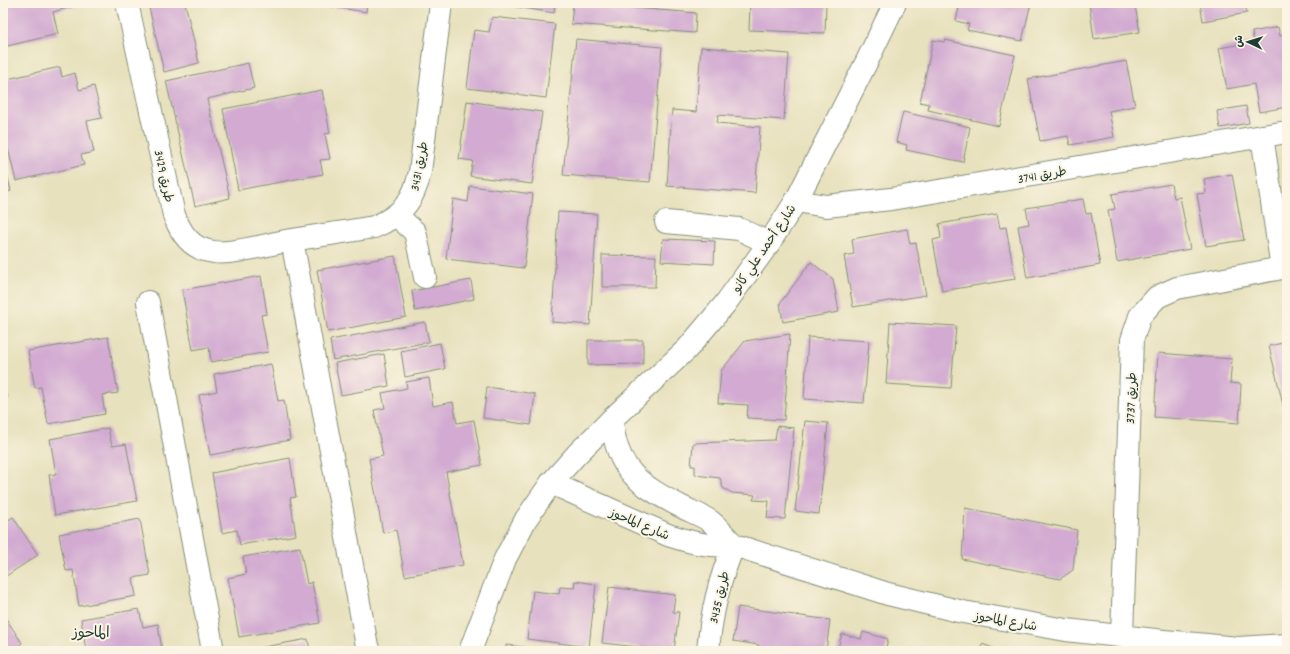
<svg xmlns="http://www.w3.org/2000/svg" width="1290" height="654" viewBox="0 0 1290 654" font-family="Dekko,'Playpen Sans Arabic',sans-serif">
  <rect width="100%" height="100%" fill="#fcf5e5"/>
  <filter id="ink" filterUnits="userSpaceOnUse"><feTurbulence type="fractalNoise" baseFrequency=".025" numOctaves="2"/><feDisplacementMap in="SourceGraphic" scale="8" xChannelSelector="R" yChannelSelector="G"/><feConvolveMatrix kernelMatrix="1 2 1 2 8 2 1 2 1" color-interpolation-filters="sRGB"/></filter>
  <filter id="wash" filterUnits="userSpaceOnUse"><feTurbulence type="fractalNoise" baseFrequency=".012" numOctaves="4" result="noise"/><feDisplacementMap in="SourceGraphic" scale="16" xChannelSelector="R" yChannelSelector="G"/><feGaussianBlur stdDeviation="0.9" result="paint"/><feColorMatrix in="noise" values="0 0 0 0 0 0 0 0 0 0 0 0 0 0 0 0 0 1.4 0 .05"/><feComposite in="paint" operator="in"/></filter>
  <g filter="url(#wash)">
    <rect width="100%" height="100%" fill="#e7e1bd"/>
    <g id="blocks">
      <path fill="#d2aad2" d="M3 3H74L75 6 53 12 58 34 3 47Z
        M148 3H185L199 63 164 72Z
        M286 3H296V5Z
        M327 3H367L366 12 327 6Z
        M493 3H555L554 13Z
        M573 3 696 13 695 33 571 24Z
        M750 3H826L825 33 749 30Z
        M960 3H1031L1022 41 967 30 969 24 956 21Z
        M1089 3H1150V4L1135 6 1140 32 1094 39Z
        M1200 3H1245L1247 13 1203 21Z
        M492 17 555 24 546 98 467 88 474 30 489 32Z
        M1278 27 1280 36 1287 35V107L1259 112 1254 84 1227 89 1219 48 1254 42 1252 32Z
        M576 39 662 47 650 182 563 175Z
        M933 40 944 42 945 40 1015 55 999 126 928 110 929 104 920 102Z
        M701 47 789 54 784 120 718 115 717 123 760 127 755 193 667 186 672 110 696 112Z
        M1126 61 1135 106 1109 111 1114 137 1070 145 1068 136 1040 141 1028 79Z
        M248 63 254 88 207 99 230 198 195 206 166 81Z
        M60 67 62 77 75 73 79 90 94 86 102 118 87 121 94 152 81 155 84 165 16 181 3 128V80Z
        M322 90 330 133 325 134 330 159 320 160 323 174 238 190 223 109Z
        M467 101 542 112 532 184 470 176 473 161 459 159Z
        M1246 106 1249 123 1220 128 1217 111Z
        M903 112 970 127 963 162 906 150 907 145 896 142Z
        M3 157 11 191 3 193Z
        M1232 174 1244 240 1206 246 1197 194 1206 193 1204 179Z
        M1171 184 1174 198 1180 197 1190 249 1117 262 1108 210 1115 209 1112 194Z
        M470 186 533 194 524 268 446 259 453 199 468 202Z
        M1083 199 1086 214 1091 213 1100 265 1027 278 1018 226 1029 224 1026 208Z
        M558 212 597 214 590 325 552 322Z
        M997 214 1000 228 1006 227 1015 279 942 291 933 240 941 238 939 224Z
        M907 229 910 244 916 243 926 295 853 307 844 256 854 254 852 239Z
        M663 239 715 241 714 264 661 261Z
        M602 255 656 256 655 287H602Z
        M395 256 406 317 328 332 317 270Z
        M811 262 833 279 839 312 783 322 780 303Z
        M261 276 267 314 261 315 268 352 211 362 209 347 193 350 182 290Z
        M471 280 474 299 415 311 412 291Z
        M425 322 429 342 333 360 330 340Z
        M890 322 956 326 951 388 886 384Z
        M790 334 784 420 747 418 748 405 718 403 721 371 745 341Z
        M108 337 118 393 102 395 105 414 48 424 41 387 35 388 28 351Z
        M808 337 869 341 864 403 804 399Z
        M588 340H643V364L588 365Z
        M1287 342V408L1284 409 1269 346Z
        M440 343 445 369 405 377 401 351Z
        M1158 353 1232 359 1230 383 1241 384 1239 423 1154 417Z
        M384 354 389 386 341 395 335 363Z
        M271 364 278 401 284 400 290 440 210 455 199 395 217 391 214 374Z
        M429 378 433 406 453 402 457 423 474 420 482 465 446 472 463 565 405 576 396 530 383 533 369 459 383 456 374 410 385 408 382 393 407 388 406 382Z
        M487 387 535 394 531 425 483 418Z
        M3 390 8 397 3 401Z
        M805 421 828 423 819 514 795 511Z
        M777 426 794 428 785 519 767 518 769 501 753 500 755 495 732 493 723 488 720 478 695 475V466H691L693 443 775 440Z
        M108 428 112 446 126 444 137 501 55 515 49 475 56 474 50 439Z
        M290 458 296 497 290 498 296 535 240 545 237 530 222 533 212 473Z
        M965 508 1077 530 1073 570 1060 579 962 559Z
        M13 517 38 555 3 578V520L5 522Z
        M140 519 150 575 133 578 136 596 79 606 73 570 66 571 59 534Z
        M300 547 307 584 312 582 320 623 239 637 228 578 246 574 243 557Z
        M575 581 596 584 589 647 527 639 533 591 559 594 560 587 574 588Z
        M609 587 675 595 673 612H679L674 651 602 643Z
        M738 607 830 620 826 651H758L759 645 733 641Z
        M139 609 143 627 158 624 162 651H86L81 619Z
        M3 614 22 643 14 649 16 651H3Z
        M863 632 888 639 885 651H837L842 634 861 639Z
        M308 639 310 651H247V650Z
        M982 644 1001 651H981Z
        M506 645 548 650 547 651H506Z"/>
    </g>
  </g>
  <g filter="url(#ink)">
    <use href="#blocks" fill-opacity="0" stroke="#838f78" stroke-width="1"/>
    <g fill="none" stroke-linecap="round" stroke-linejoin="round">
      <g stroke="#838f78" stroke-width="24">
        <path id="street" d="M127 3 174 215C181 234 192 250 214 252 234 255 270 243 292 240 319 235 346 232 374 227 401 216 414 201 420 172L441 3
          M1262 136 1282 268
          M796 201 826 206 891 199 1287 132
          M396 215 415 232 425 277
          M666 222 739 229 769 243
          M292 240 367 646 369 651
          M148 302 213 651
          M612 419C615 470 641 486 682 507 692 512 701 515 710 521 719 528 726 537 734 545
          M551 483 668 535C693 543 708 547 734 545L888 594 963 612 1066 630 1164 641 1238 648 1287 645
          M1122 636 1132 340 1140 316 1157 297 1177 288 1287 267
          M708 651C711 614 719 580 734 545"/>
      </g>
      <g stroke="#838f78" stroke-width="24">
        <path id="secondary" d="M470 651 505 559 526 519 551 483 577 454 612 419 687 349 725 304 769 243 796 201 867 61 895 3"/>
      </g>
      <use href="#street" stroke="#fff" stroke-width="22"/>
      <use href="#secondary" stroke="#fff" stroke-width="22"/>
    </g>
  </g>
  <g text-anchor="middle" stroke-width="4" stroke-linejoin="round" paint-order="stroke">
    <g font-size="13" fill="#1f3d34" stroke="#fcf5e5">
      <text transform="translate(418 166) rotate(-79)" y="5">طريق 3431</text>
      <text transform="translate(1042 174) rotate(-10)" y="5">طريق 3741</text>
      <text transform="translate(165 176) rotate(78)" y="5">طريق 3429</text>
      <text transform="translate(763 248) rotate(-56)" y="5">شارع أحمد علي كانو</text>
      <text transform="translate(1130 398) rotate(-88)" y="5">طريق 3737</text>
      <text transform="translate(640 523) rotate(23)" y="5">شارع الماحوز</text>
      <text transform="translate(718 597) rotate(-77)" y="5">طريق 3435</text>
      <text transform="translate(1006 620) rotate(10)" y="5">شارع الماحوز</text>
    </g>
    <g font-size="15" fill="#1f3d34" stroke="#fcf5e5">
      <text x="91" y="637">الماحوز</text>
    </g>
  </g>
  <rect width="1290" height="654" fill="none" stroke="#fcf5e5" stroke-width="16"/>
  <g transform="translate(1248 42) rotate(274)" stroke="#fcf5e5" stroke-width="3" paint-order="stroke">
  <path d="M0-3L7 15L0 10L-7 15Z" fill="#1f3d34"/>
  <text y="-6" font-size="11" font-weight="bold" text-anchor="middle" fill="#1f3d34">ش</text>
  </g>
</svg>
